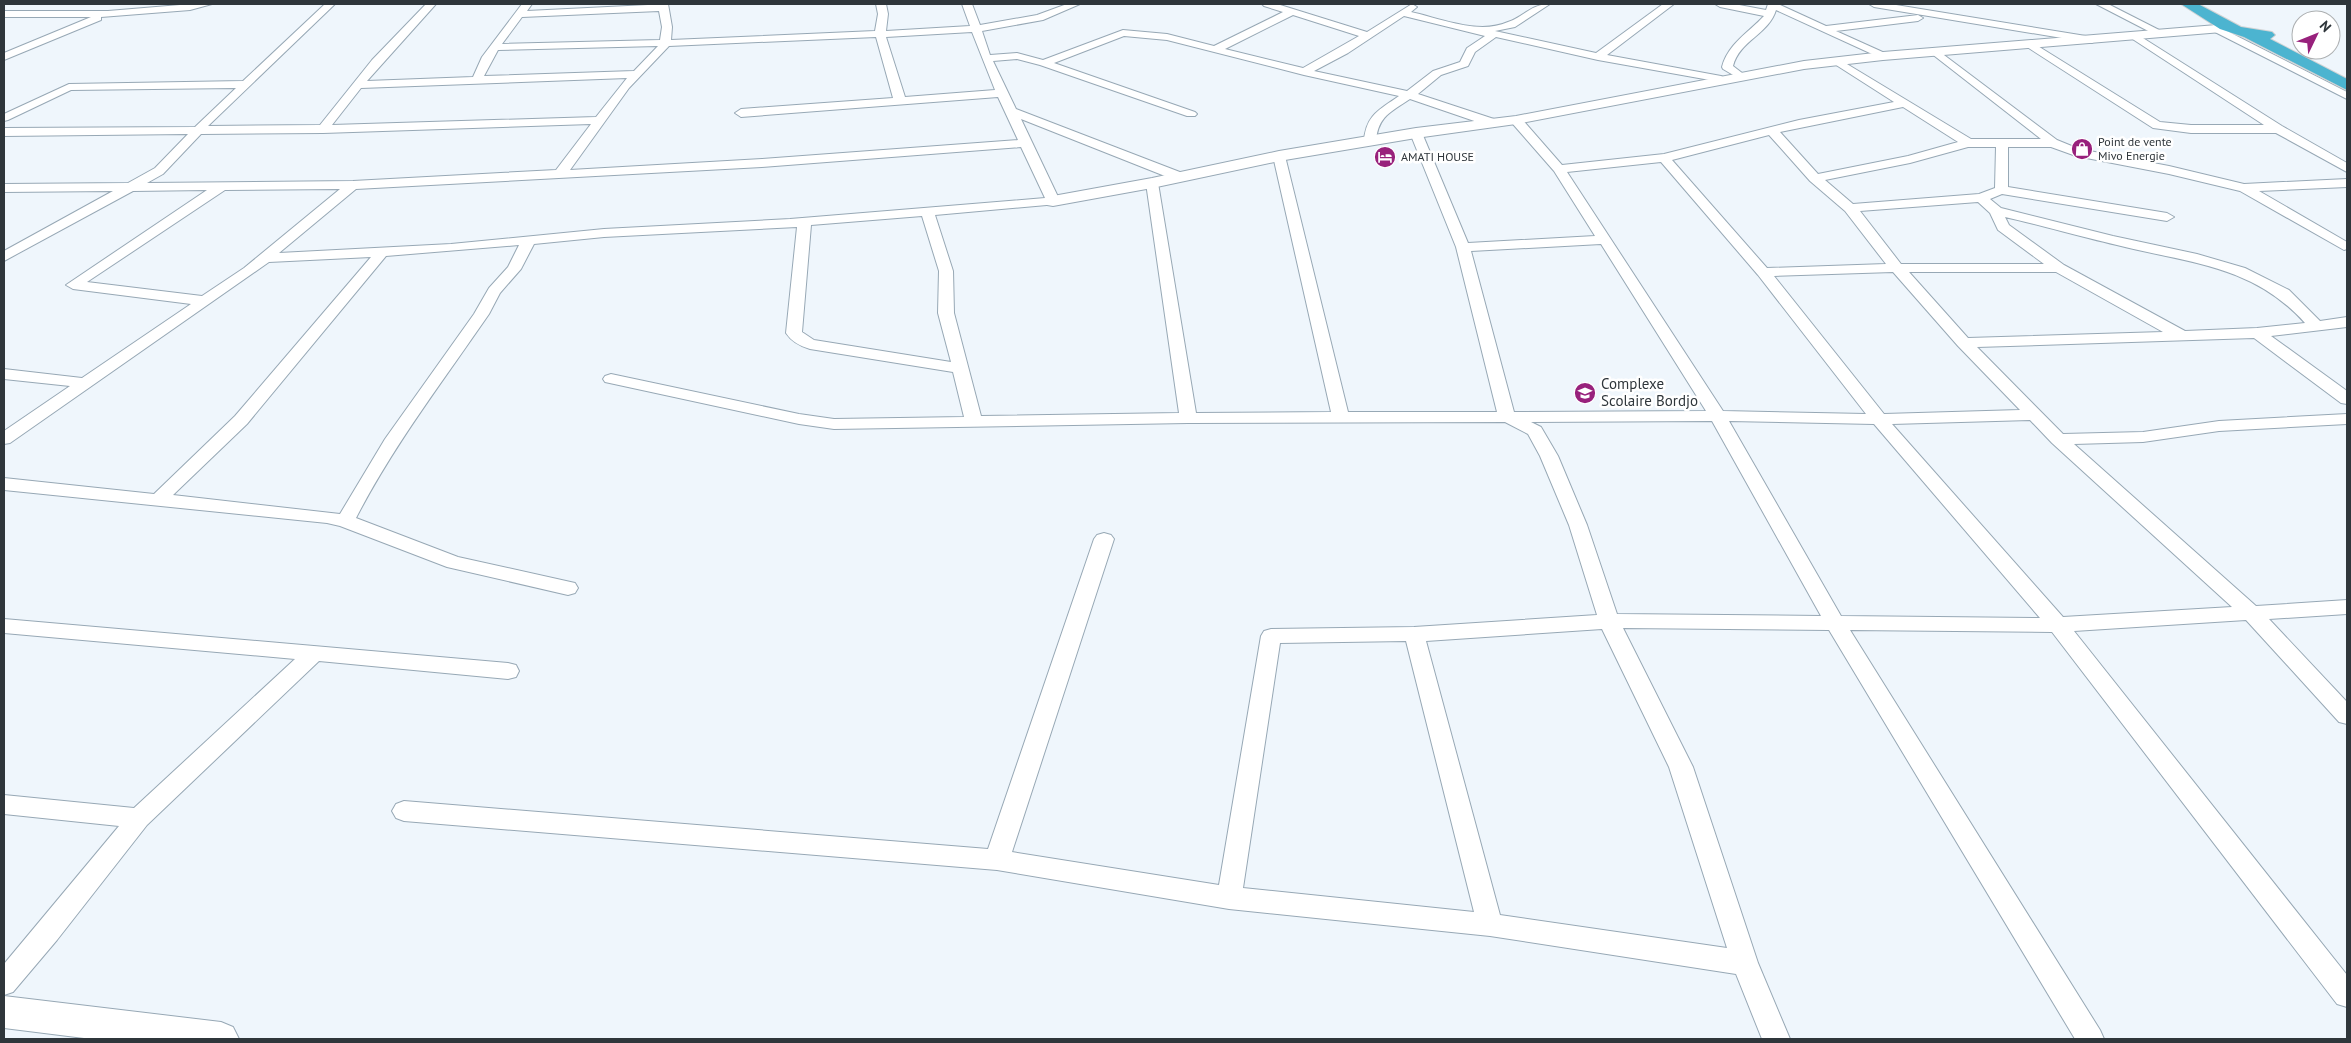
<svg xmlns="http://www.w3.org/2000/svg" width="2351" height="1043" viewBox="0 0 2351 1043" font-family="'PT Sans',sans-serif">
  <rect width="100%" height="100%" fill="#eff6fc"/>
  <g fill="none" stroke-linecap="round" stroke-linejoin="round">
    <g stroke="#97a8b5" stroke-width="2">
      <path id="minor" d="M192 4H212L190 10 101 17V20L4 60V53L91 17H4V11H108Z
        M325 4H335L208 126 320 125 372 60 426 4H436L367 81 473 77 482 57 522 4H532L527 11 668 4 672 27 671 40 875 31 878 14 876 4H886L888 14 886 31 970 26 962 4H972L980 25 1037 15 1067 4H1080L1043 20 982 31 990 55 1017 53 1043 60 1123 30 1167 34 1214 46 1283 12 1264 6 1262 4H1277L1367 32 1412 4 1417 7 1411 12C1442 19 1479 35 1508 22 1525 16 1531 4 1550 4L1515 27 1495 31 1596 53 1663 4H1674L1607 55 1721 76 1727 79 1721 82 1598 60 1496 37 1475 52 1468 66 1441 75 1418 94 1497 120 1499 123 1497 126H1489L1410 99C1391 112 1378 116 1376 141L1370 145 1364 141C1366 115 1379 110 1399 96L1304 75 1167 40 1124 36 1054 63 1195 112 1197 114 1195 116H1187L1040 65 1017 59 993 61 1016 109 1185 174 1186 177 1180 181 1175 180 1021 119 1060 201 1058 204 935 215 953 271 954 313 981 416 1179 413 1146 183 1152 179 1158 183 1196 413 1331 412 1273 156 1279 152 1285 156 1348 412H1497L1456 247 1410 133 1416 129 1422 133 1468 243 1595 236 1554 171 1512 123 1510 120 1512 117H1520L1562 165 1664 154 1799 120 1894 102 1833 63 1832 61 1837 58 1971 139H2041L1932 54 1931 52 1936 49 2057 140 2079 149 2169 166 2244 184 2347 179V187L2259 191 2347 242V249L2344 250 2240 191 2169 174 2076 156 2051 147H2008V187L2167 213 2174 217 2167 221 2002 194 1990 199 2001 208 2113 236 2197 254 2245 268 2289 290 2320 321 2347 317V327L2271 336 2347 391V404L2341 403 2254 338 1977 347 2063 434 2143 432 2219 421 2347 414V424L2219 431 2143 442 2074 444 2256 606 2347 600V614L2269 619 2347 702V724L2339 722 2246 620 2074 631 2347 975V1007L2337 1004 2052 632 1850 630 2100 1030 2104 1039H2075L1829 630 1623 628 1693 767 1758 963 1790 1039H1762L1736 974 1490 936 1229 909 997 870 404 821 396 818 392 811 396 804 404 801 988 849 1094 539 1097 535 1104 533 1111 535 1114 539 1012 852 1219 885 1261 636 1264 631 1271 629 1414 627 1597 615 1569 525 1540 456 1528 434 1505 422 1188 423 834 429 799 424 605 382 603 379 605 376 611 374 799 414 834 419 964 417 953 372 810 349C800 346 792 342 786 333L797 227 604 237 534 244 521 269 500 293 489 314C443 381 393 446 356 518L458 557 575 583 578 588 575 593 568 595 447 567 340 526 327 523 4 490V478L154 494 235 416 371 257 269 262 10 443 4 444V431L70 386 4 379V369L82 378 191 304 73 289 66 285 207 190 133 191 4 261V251L113 191 4 192V184L128 183 155 168 188 134 4 136V128L195 127 236 88 71 90 8 120 4 121V114L69 84 243 81ZM659 11 662 27 660 40 502 44 522 17ZM1293 15 1359 36 1303 68 1225 49ZM1404 16 1485 36 1467 48 1460 62 1433 71 1407 91 1314 71 1348 53ZM972 32 995 90 905 97 886 37ZM876 37 893 98 741 109 735 113 741 117 998 97 1018 140 762 159 570 170 629 88 669 46ZM658 46 634 71 484 76 498 50ZM627 78 596 117 332 125 361 88ZM1903 107 1958 142 1908 156 1818 174 1780 132ZM591 124 556 170 353 181 147 183 163 174 201 134 323 133ZM1769 135 1810 181 1845 211 1886 264 1767 268 1672 160ZM1021 147 1045 198 790 219 604 229 451 244 279 253 356 189 762 167ZM1968 147H1996L1995 188 1979 194 1853 204 1825 180 1910 163ZM1661 162 1758 275 1866 414 1723 411 1567 172ZM340 189 244 268 202 296 87 282 225 190ZM1978 202 1990 213 1998 230 2044 264H1901L1860 211ZM922 216 939 271 938 313 951 362 814 340 802 332 811 225ZM2005 217C2044 226 2082 237 2121 246 2190 263 2254 266 2305 323L2257 328 2185 331 2064 265 2009 225ZM1601 244 1706 411 1514 412 1471 251ZM519 245 508 267 489 288 474 314 385 439 340 514 173 495 247 424 386 256ZM1893 272 1958 346 2020 410 1884 414 1774 276ZM1909 272H2056L2163 332 1968 338ZM2030 420 2052 443 2232 607 2063 617 1892 424ZM1712 421 1821 616 1617 614 1587 525 1558 456 1541 427 1531 422ZM1729 421 1874 424 2040 618 1841 616ZM1602 629 1669 767 1727 948 1500 915 1426 641ZM1406 641 1474 912 1243 888 1280 643Z
        M1715 4H1734L1766 10 1768 4H1778L1826 26 1918 15 1923 18 1918 21 1836 31 1887 54V58L1883 59 1776 10C1769 34 1739 41 1733 66L1746 76 1740 79 1723 69 1722 67C1728 44 1748 33 1764 16L1720 7Z
        M1869 4H1890L2092 37 2097 40 2092 43 1874 7Z
        M2096 4H2108L2165 33 2160 36 2156 35Z
        M2217 26 2347 92V99L2213 31 2212 29Z
        M2135 33 2282 126 2347 163V172L2276 133H2191L2153 128 2024 45 2029 42 2033 43 2160 122 2191 125H2264L2131 38 2130 36Z
        M4 619 508 663 516 665 519 671 516 677 508 679 319 661 147 825 57 940 13 992 4 995V964L119 826 4 814V795L134 808 295 659 4 633Z"/>
    </g>
    <g stroke="#97a8b5" stroke-width="2">
      <path id="tertiary" d="M2229 24 2235 28 2234 31 1883 60 1804 69 1516 124 1416 138 1279 161 1152 188 1053 206 1047 205 1045 201 1047 197 1053 196 1152 178 1279 151 1416 128 1516 116 1804 61 1883 52Z
        M4 996 221 1022 233 1027 239 1039H92L4 1028Z"/>
    </g>
    <g stroke="#d1d3d4" stroke-width="2">
      <path id="trunk" d="M2181 4H2198L2241 27 2272 32 2275 35 2270 39 2347 79V90L2244 37 2220 29Z"/>
    </g>
    <use href="#minor" fill="#fff" fill-rule="evenodd"/>
    <use href="#tertiary" fill="#fff" fill-rule="evenodd"/>
    <use href="#trunk" fill="#4cb4d0" fill-rule="evenodd"/>
  </g>
  <defs>
    <g id="shop-disc" transform="scale(1.125)"><circle r="9.5" fill="#98217c" stroke="#fff"/><path d="M-5-2.5h2.3a2.7 3.5 0 0 1 5.4 0H5L5.5 6h-11ZM-1.5-2.5h3a1.5 2.3 0 0 0-3 0Z" fill="#fff"/></g>
    <g id="hotel-disc" transform="scale(1.125)"><circle r="9.5" fill="#98217c" stroke="#fff"/><path d="M-6-4.5h1.5V1H6V5H4.5V3h-9V5H-6ZM-4 0a1.8 1.8 0 1 1 3.6 0ZM.5 0V-2.5h3Q6-2.5 6 0Z" fill="#fff"/></g>
    <g id="school-disc" transform="scale(1.125)"><circle r="9.5" fill="#98217c" stroke="#fff"/><path d="M0-5L7-2L0 1L-7-2ZM-4 1L0 2.5L4 1V4Q0 6-4 4Z" fill="#fff"/></g>
  </defs>
  <g fill-rule="evenodd">
    <use href="#shop-disc" x="2082" y="149"/>
    <use href="#hotel-disc" x="1385" y="157"/>
    <use href="#school-disc" x="1585" y="393"/>
  </g>
  <g text-anchor="middle" stroke-width="5" stroke-linejoin="round" paint-order="stroke">
    <g font-size="12" fill="#2f363b" stroke="#fff" text-anchor="start">
      <text x="2098" y="146">Point de vente<tspan x="2098" dy="14">Mivo Energie</tspan></text>
      <text x="1401" y="161">AMATI HOUSE</text>
    </g>
    <g font-size="15" fill="#2f363b" stroke="#fff" text-anchor="start">
      <text x="1601" y="389">Complexe<tspan x="1601" dy="17">Scolaire Bordjo</tspan></text>
    </g>
  </g>
  <rect width="2351" height="1043" fill="none" stroke="#2f363b" stroke-width="10"/>
  <g transform="translate(2316 35) rotate(47)"><circle r="24" fill="#ffffff" stroke="#acafb1"/>
  <path d="M0-4L9 19L0 12L-9 19Z" fill="#98217c"/>
  <text y="-8" font-size="14" font-weight="bold" text-anchor="middle" fill="#2f363b">N</text>
  </g>
</svg>
